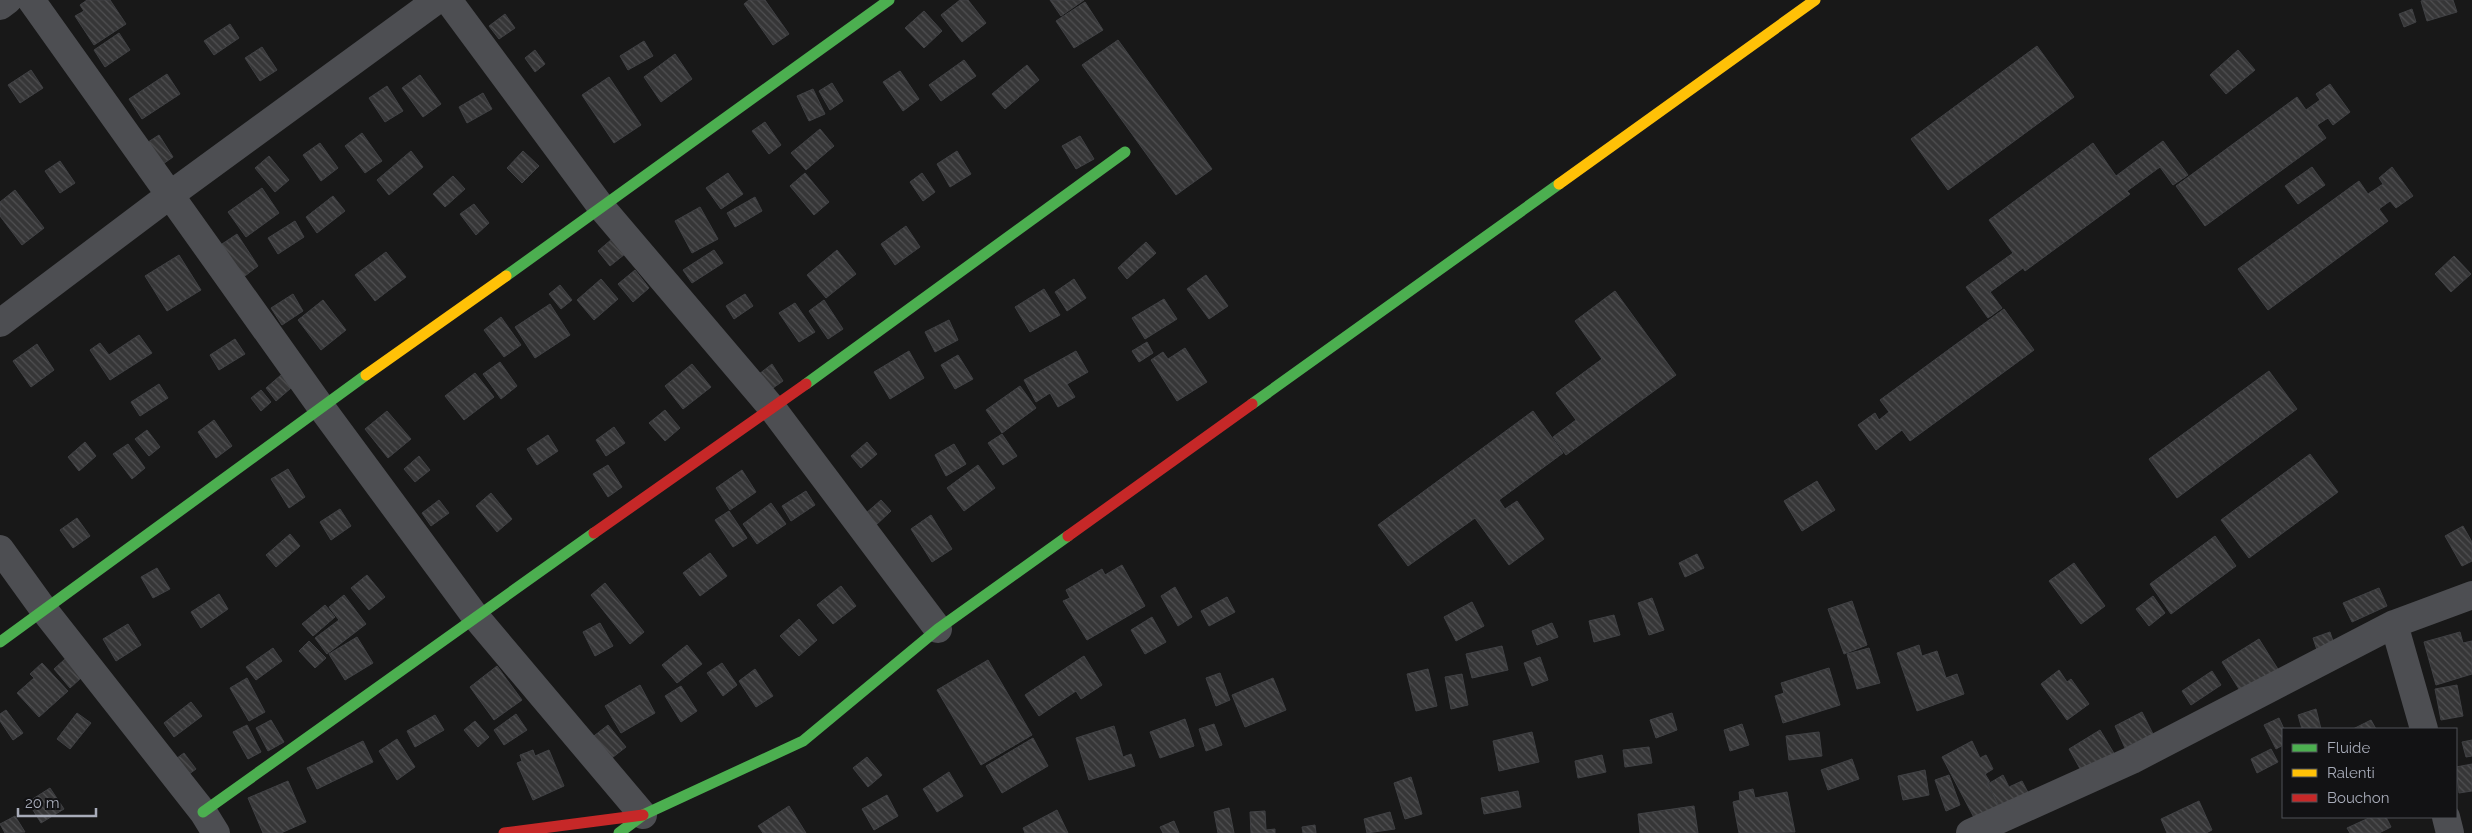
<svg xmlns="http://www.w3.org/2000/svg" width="2472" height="833" viewBox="0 0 2472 833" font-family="Raleway,sans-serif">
  <defs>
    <pattern id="building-back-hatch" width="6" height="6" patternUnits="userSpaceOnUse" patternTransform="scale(1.25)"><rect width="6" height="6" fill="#363637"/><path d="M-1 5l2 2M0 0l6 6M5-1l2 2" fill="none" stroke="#505052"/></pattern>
  </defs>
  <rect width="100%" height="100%" fill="#181818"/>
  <path fill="url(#building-back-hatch)" stroke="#404144" d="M87 0H110L126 24 94 45 75 16 84 11 80 5Z
    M749 0H765L789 34 773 45 744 4Z
    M960 0H968L986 23 962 42 941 15Z
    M1050 0H1084L1061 16Z
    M2424 0H2453L2457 12 2427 21 2421 1Z
    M1085 2 1103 30 1074 48 1056 21Z
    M2412 9 2416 22 2404 27 2399 14Z
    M924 11 942 31 924 48 905 28Z
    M505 14 515 28 499 39 489 26Z
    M230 24 239 38 214 55 204 41Z
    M119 33 130 50 105 67 94 50Z
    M1118 40 1212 169 1176 195 1082 65Z
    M644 41 653 56 628 70 620 56Z
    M2037 46 2074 97 1948 190 1911 139Z
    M262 47 277 70 260 81 245 58Z
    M535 50 545 64 535 72 525 58Z
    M2238 50 2255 70 2226 94 2210 75Z
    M675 54 692 79 661 102 644 77Z
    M964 60 976 76 941 101 929 85Z
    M1027 65 1039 80 1005 109 992 94Z
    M31 70 43 88 20 103 8 85Z
    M900 71 919 99 903 111 883 82Z
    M167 74 180 94 142 119 129 99Z
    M420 75 441 104 423 117 402 88Z
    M609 77 641 125 614 143 582 95Z
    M832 83 843 101 830 110 819 91Z
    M2330 84 2350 112 2333 125 2328 118 2317 125 2326 138 2205 226 2176 186 2297 97 2306 110 2320 100 2316 94Z
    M387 86 403 111 385 122 369 98Z
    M813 89 825 114 809 121 797 96Z
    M483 93 492 109 467 123 459 107Z
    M765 122 781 145 769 154 752 131Z
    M820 129 834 146 806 170 791 153Z
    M362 133 382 161 365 173 345 146Z
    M159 135 173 157 160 166 145 144Z
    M1080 136 1094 159 1076 169 1062 146Z
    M2163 141 2188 175 2173 185 2160 167 2127 191 2130 194 2025 271 2023 268 1990 292 2002 308 1988 318 1966 287 2013 253 1989 220 2093 143 2116 176Z
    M320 143 338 168 321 181 303 155Z
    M411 151 423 167 389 195 377 180Z
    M523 151 539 166 522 183 507 168Z
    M957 151 971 174 950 187 937 164Z
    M269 156 289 180 275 192 255 168Z
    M60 161 75 183 60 193 45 171Z
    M2312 167 2325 185 2298 204 2285 186Z
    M2392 167 2413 196 2396 208 2390 201 2379 209 2388 221 2268 310 2238 269 2359 181 2368 194 2383 184 2379 178Z
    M728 173 743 194 721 209 706 188Z
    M805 173 829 202 814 215 790 186Z
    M922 173 935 192 923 201 910 182Z
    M453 176 465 189 445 207 433 194Z
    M262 188 279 213 246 237 228 212Z
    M15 190 44 228 22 245 0 216V202Z
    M333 196 345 211 317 233 306 217Z
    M755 197 762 211 735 227 727 213Z
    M474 204 489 223 476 235 460 214Z
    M700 207 718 239 692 253 675 221Z
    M295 221 304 237 278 254 268 238Z
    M906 226 920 247 895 265 881 244Z
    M237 234 258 266 241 279 219 246Z
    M612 239 625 254 610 266 598 251Z
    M1146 242 1156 253 1127 279 1118 268Z
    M714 250 723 263 692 283 683 270Z
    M837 250 856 274 826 298 807 275Z
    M386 252 406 277 375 301 355 275Z
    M179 255 201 290 167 311 145 276Z
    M2454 256 2471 274 2451 292 2435 274Z
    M635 270 649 288 633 302 618 284Z
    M1206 275 1228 306 1209 319 1187 289Z
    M601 279 618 299 594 320 577 300Z
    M1074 279 1086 298 1067 311 1055 292Z
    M560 285 572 300 561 309 549 294Z
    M1044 289 1060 315 1030 332 1015 307Z
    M1615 291 1676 375 1566 455 1553 437 1576 420 1556 393 1602 359 1575 321Z
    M293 294 303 311 282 325 271 308Z
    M745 294 753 306 734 319 726 306Z
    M1164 299 1177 319 1145 339 1132 318Z
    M323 300 346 330 321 350 298 320Z
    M824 300 843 329 828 339 809 311Z
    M795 303 815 332 799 342 779 313Z
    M550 304 570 335 535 358 515 327Z
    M2004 309 2034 350 1910 441 1902 430 1876 450 1858 425 1875 413 1879 420 1889 412 1880 400Z
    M501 317 521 345 504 357 484 330Z
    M949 320 958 340 935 352 925 332Z
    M139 335 152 353 110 380 90 350 100 343 109 355Z
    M235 339 245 354 219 370 210 355Z
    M1147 342 1153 353 1139 362 1132 351Z
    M37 344 54 370 31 387 13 361Z
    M1185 348 1207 382 1177 401 1151 360 1163 352 1168 359Z
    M909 351 924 378 890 399 874 372Z
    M1076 351 1088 372 1067 384 1075 397 1058 407 1050 393 1036 402 1024 380Z
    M958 355 973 379 955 389 941 365Z
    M500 362 517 386 501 399 483 374Z
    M692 364 711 387 683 409 665 386Z
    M772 364 783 381 770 390 759 374Z
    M2269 371 2297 409 2177 498 2149 459Z
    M475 373 494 397 464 420 445 396Z
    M281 375 291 388 276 401 266 388Z
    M159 384 168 398 140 416 131 402Z
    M1020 386 1036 408 1002 433 986 410Z
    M261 390 271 402 261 411 251 398Z
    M665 410 680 428 665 441 649 423Z
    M387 411 411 439 388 458 365 429Z
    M1533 411 1563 453 1499 500 1505 509 1517 501 1544 539 1509 565 1475 518 1408 566 1378 525Z
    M214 420 232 446 216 458 198 432Z
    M614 427 625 443 606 456 596 440Z
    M147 430 160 447 149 456 135 439Z
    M1002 434 1017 456 1003 465 988 443Z
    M548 435 558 451 537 465 527 449Z
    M85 442 96 456 79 471 68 457Z
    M867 442 877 454 861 468 851 456Z
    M128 444 145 468 132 479 113 454Z
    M954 444 966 464 946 476 935 455Z
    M2310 454 2338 492 2249 558 2221 520Z
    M419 456 430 470 415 482 404 469Z
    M608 465 622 487 608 497 593 474Z
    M978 465 995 488 964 511 947 488Z
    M288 469 305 497 289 508 271 479Z
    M742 470 756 492 730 510 716 488Z
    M1817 481 1835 510 1802 531 1784 501Z
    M806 491 815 505 791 521 782 506Z
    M491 493 512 519 497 532 476 506Z
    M439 500 449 513 431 526 422 513Z
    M881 500 891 511 875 526 865 514Z
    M771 503 786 524 757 544 743 524Z
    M340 509 351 526 331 540 320 522Z
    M729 511 747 538 733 547 715 520Z
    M931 515 952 549 932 562 911 529Z
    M77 518 90 536 73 548 60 530Z
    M2463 526 2472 542V561L2462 566 2445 536Z
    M290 534 300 546 276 567 266 555Z
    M2215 536 2236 566 2171 614 2150 584Z
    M710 553 727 576 700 596 683 573Z
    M1697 554 1704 568 1685 577 1679 563Z
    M2074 563 2105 606 2081 624 2049 581Z
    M1122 565 1145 606 1087 640 1063 601 1070 598 1066 590 1102 569 1105 575Z
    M157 568 170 589 153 598 141 577Z
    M367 575 385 597 369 610 351 588Z
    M605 583 644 632 630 644 591 595Z
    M841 586 856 606 833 624 817 605Z
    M1175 587 1192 617 1178 626 1161 596Z
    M2379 588 2387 606 2352 622 2343 603Z
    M219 594 228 609 201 628 191 612Z
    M344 595 366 624 327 654 315 638 339 620 329 607Z
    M2153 596 2165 613 2149 626 2136 609Z
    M1227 597 1235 612 1209 626 1201 611Z
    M1652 598 1664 630 1649 635 1638 603Z
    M1852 601 1867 645 1844 654 1828 609Z
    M1472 602 1484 626 1456 641 1444 617Z
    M325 605 335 617 313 636 302 624Z
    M1614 615 1620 635 1594 642 1589 621Z
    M1152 617 1166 642 1145 654 1131 630Z
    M799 619 817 640 799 656 780 636Z
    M600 623 613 646 595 656 583 632Z
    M1552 623 1558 637 1537 645 1532 631Z
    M128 624 141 645 116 661 103 639Z
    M2330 632 2337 653 2320 659 2313 638Z
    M2460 632 2463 643 2472 641V674L2436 685 2424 642Z
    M357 637 373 663 345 680 329 654Z
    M2259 639 2281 674 2244 697 2222 662Z
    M309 641 326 658 315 668 299 651Z
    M687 645 702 664 677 683 662 665Z
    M1919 645 1922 656 1937 651 1946 678 1957 674 1964 694 1917 711 1897 653Z
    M1502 646 1508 670 1472 678 1466 654Z
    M273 648 282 661 256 680 246 667Z
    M1869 648 1880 683 1857 689 1847 654Z
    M1084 656 1102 685 1081 699 1076 691 1039 716 1025 695Z
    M1540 657 1548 680 1532 686 1524 663Z
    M65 659 81 678 70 688 54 669Z
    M988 660 1032 735 981 765 937 690Z
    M42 663 68 691 39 717 17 693 34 678 30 674Z
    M722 663 737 685 723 696 707 673Z
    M497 666 522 700 494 720 470 687Z
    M1829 668 1840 705 1783 723 1775 696 1784 693 1781 683Z
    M755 669 773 696 756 707 739 681Z
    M1428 669 1437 706 1416 711 1407 674Z
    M2059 670 2067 682 2071 679 2089 704 2067 720 2041 684Z
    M2212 671 2221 685 2191 705 2182 691Z
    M1220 673 1230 700 1216 706 1206 678Z
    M1462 674 1468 705 1451 709 1445 677Z
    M247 678 265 712 249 721 230 688Z
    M1273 678 1286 710 1245 727 1232 695Z
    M640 685 655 713 621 733 605 706Z
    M2457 685 2463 716 2441 720 2435 689Z
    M681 686 697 711 681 722 665 696Z
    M191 702 202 716 174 737 164 723Z
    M2316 709 2321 729H2302L2298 715Z
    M6 710 23 733 13 740 0 721V714Z
    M2142 712 2153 734 2125 748 2115 726Z
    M77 713 91 723 70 749 57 739Z
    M1672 713 1677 730 1656 738 1650 720Z
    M516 714 527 730 504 745 494 730Z
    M435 715 444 730 415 747 407 731Z
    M2279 718 2284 729 2283 745 2276 749 2264 725Z
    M1185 719 1194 746 1160 758 1150 732Z
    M271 720 284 742 268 751 256 728Z
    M2371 720 2376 729H2353Z
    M475 721 489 737 478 747 464 730Z
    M1214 724 1222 745 1206 751 1199 729Z
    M1742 724 1749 745 1730 751 1724 730Z
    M247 725 261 752 248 759 233 732Z
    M608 725 626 747 608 761 590 739Z
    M1114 726 1123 757 1131 754 1135 766 1089 780 1076 738Z
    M2100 730 2115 755 2083 774 2069 749Z
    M1532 732 1539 762 1499 771 1493 741Z
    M1819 732 1822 756 1789 760 1786 736Z
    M1033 738 1048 766 1002 793 986 766Z
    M397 739 415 767 397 780 379 751Z
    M2472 740V756L2466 757 2462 742Z
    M363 741 373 762 317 789 307 768Z
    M1972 741 1980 758 1986 755 1993 769 1985 774 1990 782 1987 783 2003 814 1979 827 1942 757Z
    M1649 747 1652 763 1625 767 1623 750Z
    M2271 749 2278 762 2257 773 2251 759Z
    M533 750 535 756 549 750 564 786 533 800 517 763 522 761 520 755Z
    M184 753 196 769 185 777 173 761Z
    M1602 755 1606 772 1578 778 1575 761Z
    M867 757 882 775 868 787 853 768Z
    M1852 759 1859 779 1828 790 1821 770Z
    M2472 764V791L2459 793 2456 767Z
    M1925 770 1929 795 1903 800 1898 776Z
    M949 772 963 796 937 812 923 789Z
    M1949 775 1960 805 1946 811 1935 780Z
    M2003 775 2009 787 2022 781 2033 802 2004 817 1988 784Z
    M1411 777 1422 814 1405 819 1394 783Z
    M288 781 306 822 281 833H263L248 798Z
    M50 788 64 809 41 823 28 802Z
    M1753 789 1755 798 1787 792 1795 832 1739 833 1733 802 1740 800 1739 792Z
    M1518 791 1521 807 1484 814 1481 798Z
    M887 795 898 816 874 830 862 809Z
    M2199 801 2212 830 2206 833H2167L2161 819Z
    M789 806 806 833H763L758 826Z
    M1694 806 1698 833H1640L1638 814Z
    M1229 808 1234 833H1218L1214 812Z
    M1057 810 1068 833H1025L1023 828Z
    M1265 811 1266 830 1275 829V833H1251L1250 812Z
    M1390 812 1395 829 1367 833 1364 819Z
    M15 816 25 832 5 833 0 824Z
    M2371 817H2386L2391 827 2379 833H2350L2347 828Z
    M1174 821 1179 833H1163L1160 827Z
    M1315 825 1316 833H1303L1302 827Z"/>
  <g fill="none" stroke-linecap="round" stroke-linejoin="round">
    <path stroke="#4d4e52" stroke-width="28" d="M31 0 321 407 475 616 643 815
      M448 0 602 208 772 408 938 629
      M0 6 8 0
      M0 323 170 195 437 0
      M0 549 44 610 203 812 216 833
      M2394 624 2424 729
      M2446 817 2450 833
      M1970 833 2132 760 2394 624 2472 595"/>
    <path stroke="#4caf50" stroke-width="11" d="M506 276 889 0
      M806 384 1125 152
      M1252 404 1559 184
      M0 642 366 375
      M203 812 594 533
      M619 833 643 815 803 741 938 629 1068 536"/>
    <path stroke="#ffc107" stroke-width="11" d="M1559 184 1815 0
      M366 375 506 276"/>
    <path stroke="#c62828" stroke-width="11" d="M594 533 806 384
      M1068 536 1252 404
      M504 833 643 815"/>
  </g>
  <rect x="2282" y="728" width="175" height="90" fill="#121214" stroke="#4e5056"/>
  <rect x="2292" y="744" width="25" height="8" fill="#4caf50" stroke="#4e5056"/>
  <text x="2327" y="753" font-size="15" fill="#a8acb9">Fluide</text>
  <rect x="2292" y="769" width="25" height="8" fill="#ffc107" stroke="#4e5056"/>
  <text x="2327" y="778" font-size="15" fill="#a8acb9">Ralenti</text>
  <rect x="2292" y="794" width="25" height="8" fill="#c62828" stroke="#4e5056"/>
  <text x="2327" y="803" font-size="15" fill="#a8acb9">Bouchon</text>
  <path d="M18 808v8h78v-8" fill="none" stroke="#a8acb9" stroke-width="2.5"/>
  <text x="25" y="808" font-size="15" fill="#a8acb9" stroke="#121214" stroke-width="4" paint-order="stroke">20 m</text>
</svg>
